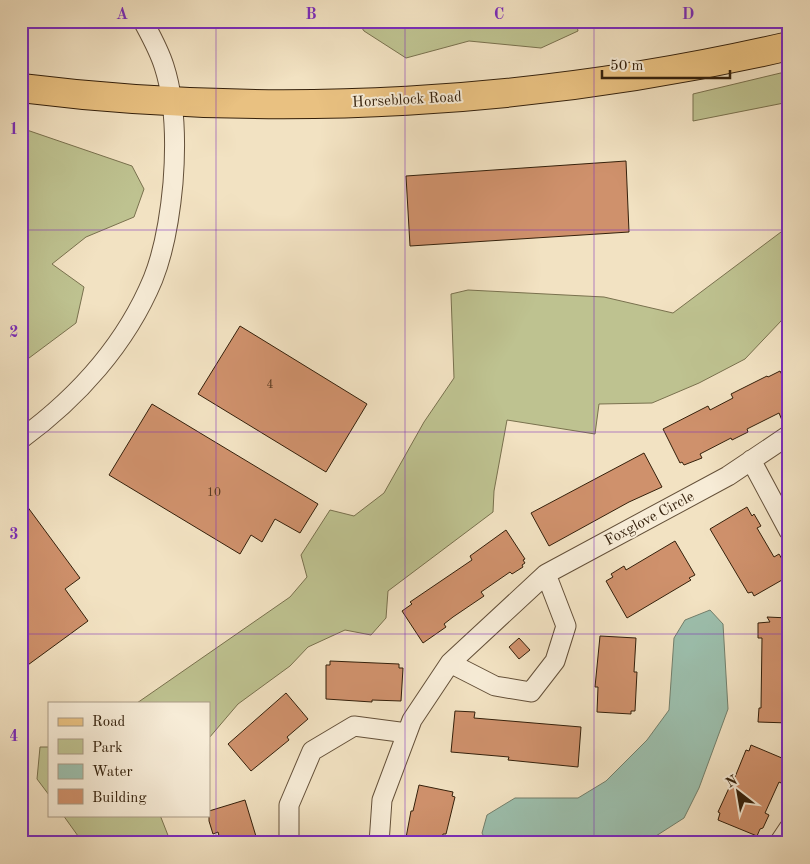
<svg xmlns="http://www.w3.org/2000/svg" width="810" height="864" viewBox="0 0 810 864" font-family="'Old Standard TT',serif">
  <rect width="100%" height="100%" fill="#f2e2c2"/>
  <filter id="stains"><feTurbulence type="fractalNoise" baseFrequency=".004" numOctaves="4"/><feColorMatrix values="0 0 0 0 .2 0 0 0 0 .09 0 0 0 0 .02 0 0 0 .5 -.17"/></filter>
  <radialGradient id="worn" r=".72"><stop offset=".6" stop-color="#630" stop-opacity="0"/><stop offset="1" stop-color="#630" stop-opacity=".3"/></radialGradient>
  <path fill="#bec290" stroke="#79714e" d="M357 21H576L578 31 541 48 469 41 406 58 364 31Z
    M789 71V102L693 121V94Z
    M21 128 132 166 144 189 134 217 86 237 52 264 84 287 76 323 21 364Z
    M789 226V309L781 321 745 359 699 383 652 403 599 404 595 434 507 420 494 491 493 512 388 591 386 618 371 635 345 630 308 647 290 666 238 704 209 738V703H137L290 597 307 577 301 555 330 510 354 516 384 493 424 422 454 378 451 294 468 290 604 297 673 313Z
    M40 747H49V795L37 779Z
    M63 815H160L171 843H83Z"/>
  <path fill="#9cbfad" stroke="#727f6c" d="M710 610 723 624 728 709 699 788 684 818 645 843H487L482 833 487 815 515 798H578L606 781 647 740 669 710 674 638 685 620Z"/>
  <path fill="#cf916c" stroke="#34200b" d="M626 161 629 232 410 246 406 176Z
    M240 326 367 404 326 472 198 394Z
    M780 371 789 388V424L784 425 779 413 747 429 748 432 732 440 731 438 700 454 702 458 684 465 682 462 680 463 663 429 708 406 710 410 733 398 731 394 767 376 768 377Z
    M152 404 318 504 300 533 275 519 262 542 251 535 240 554 109 475Z
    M644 453 662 487 629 502 549 546 531 513Z
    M21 498 80 578 65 589 88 621 21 670Z
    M747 507 752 516 754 514 761 526 757 528 774 557 779 554 789 571V576L754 596 752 592 748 593 710 529Z
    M506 530 525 559 523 560 525 563 522 565 523 567 512 574 510 572 481 592 484 596 453 617 444 624 446 627 423 643 402 611 412 604 410 602 472 560 470 556Z
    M675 541 695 575 689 578 691 580 627 618 606 581 613 577 611 574 624 566 626 570Z
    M767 617 789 618V723L758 722 759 708H761L762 638H758V623L770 622Z
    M600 636 636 638 634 672H637L635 711H631V714L597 712 598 687H595Z
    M519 638 530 650 519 659 509 647Z
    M330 661 399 664V668H403L401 701 372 700V702L326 699V665H330Z
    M286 693 308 719 287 737 289 740 251 771 228 744Z
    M455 711 475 712 474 718 581 727 578 767 508 760 509 757 451 752Z
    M751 745 789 761V766L781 783 779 782 765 813 769 815 763 828 760 829 757 836 718 820 720 813 718 812 734 777H735L746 750 749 751Z
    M419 785 453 792 452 796 455 797 446 834H443L441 843H405L411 811H413Z
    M245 800 258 843H221L218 832 213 834 209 821V811Z"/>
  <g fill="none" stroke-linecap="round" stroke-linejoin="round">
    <g stroke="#645039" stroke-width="21">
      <path id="minor" d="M21 439C77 398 126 344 153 279 165 249 170 216 173 183 176 145 176 103 164 66 159 50 151 36 143 21
        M751 460 789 531
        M450 663 495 686 531 692 555 661 566 626 546 574
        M289 843V805L312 751 354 726 407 733
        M379 843 382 800 412 720 450 663 546 574 728 476 789 435
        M779 843 789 828"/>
    </g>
    <g stroke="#34200b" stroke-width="30">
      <path id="primary" d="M21 88C276 120 539 104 789 46"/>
    </g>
    <use href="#minor" stroke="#f7ecd7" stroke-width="19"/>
    <use href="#primary" stroke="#e9c181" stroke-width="28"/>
  </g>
  <path fill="none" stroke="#7b2cbf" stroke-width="1" stroke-opacity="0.55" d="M216 21V843M405 21V843M594 21V843M21 230H789M21 432H789M21 634H789"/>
  <g text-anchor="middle" stroke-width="4" stroke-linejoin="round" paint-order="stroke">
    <g font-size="12" fill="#5b3c23">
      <text x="270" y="388">4</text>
      <text x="214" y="496">10</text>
    </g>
    <g font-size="15" fill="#34200b" stroke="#f7ecd7">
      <text transform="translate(407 99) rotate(-3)" y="5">Horseblock Road</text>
      <text transform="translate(649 518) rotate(-28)" y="5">Foxglove Circle</text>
    </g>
  </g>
  <rect width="810" height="864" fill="none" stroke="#f2e2c2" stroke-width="55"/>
  <rect x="48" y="702" width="162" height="115" fill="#f7ecd7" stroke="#a99a85"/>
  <rect x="58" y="718" width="25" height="8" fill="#e9c181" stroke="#a99a85"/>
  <text x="92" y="726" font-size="15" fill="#34200b">Road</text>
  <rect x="58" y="739" width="25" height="15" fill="#bec290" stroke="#a99a85"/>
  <text x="92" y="752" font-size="15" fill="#34200b">Park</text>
  <rect x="58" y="764" width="25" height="15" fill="#9cbfad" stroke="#a99a85"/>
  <text x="92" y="776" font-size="15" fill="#34200b">Water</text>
  <rect x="58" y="789" width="25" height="15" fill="#cf916c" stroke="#a99a85"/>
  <text x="92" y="802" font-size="15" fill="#34200b">Building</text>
  <g transform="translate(738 792) rotate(329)" stroke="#f7ecd7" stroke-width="4" paint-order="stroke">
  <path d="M0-4L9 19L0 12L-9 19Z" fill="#34200b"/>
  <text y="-8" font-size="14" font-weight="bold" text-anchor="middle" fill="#34200b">N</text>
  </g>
  <path d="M602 70v8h128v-8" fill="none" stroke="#34200b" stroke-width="2.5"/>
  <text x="610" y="70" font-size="15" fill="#34200b" stroke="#f7ecd7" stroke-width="4" paint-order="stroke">50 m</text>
  <rect x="28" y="28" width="754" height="808" fill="none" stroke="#7b2cbf" stroke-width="2"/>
  <g font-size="16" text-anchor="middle" font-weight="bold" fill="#7b2cbf">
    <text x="122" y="19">A</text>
    <text x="311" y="19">B</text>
    <text x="499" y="19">C</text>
    <text x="688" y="19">D</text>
    <text x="14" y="134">1</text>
    <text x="14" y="337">2</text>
    <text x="14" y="539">3</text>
    <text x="14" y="741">4</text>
  </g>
  <rect width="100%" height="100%" filter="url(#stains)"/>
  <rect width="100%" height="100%" fill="url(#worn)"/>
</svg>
